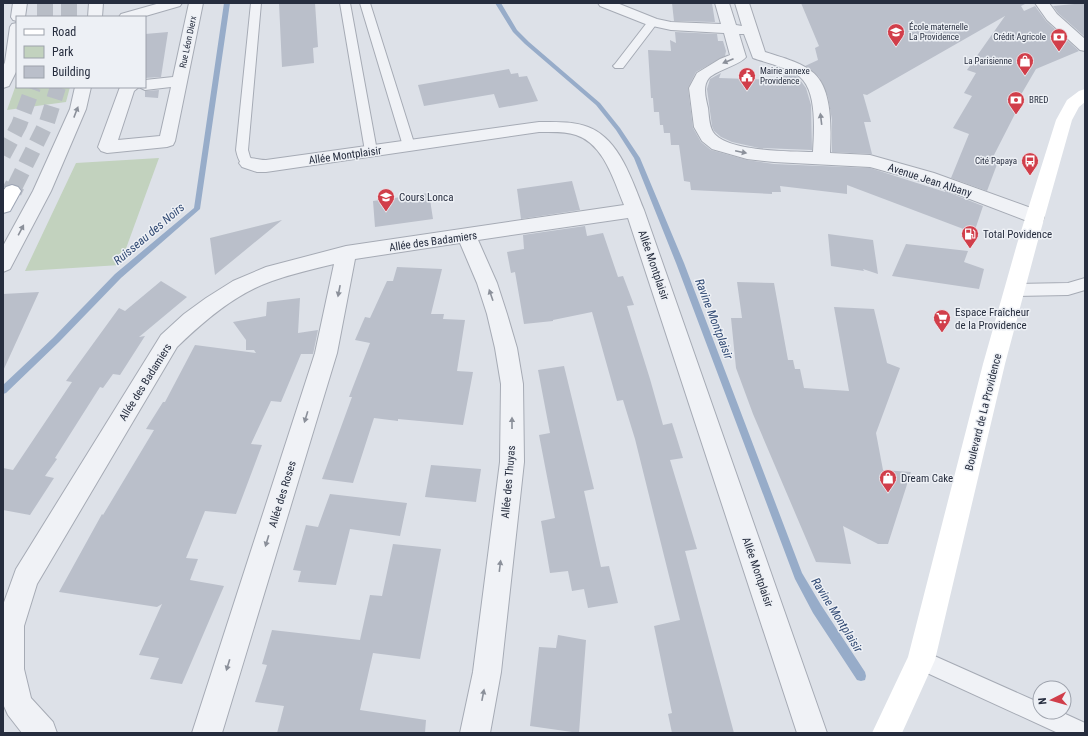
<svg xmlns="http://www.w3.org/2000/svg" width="1088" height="736" viewBox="0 0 1088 736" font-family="'Roboto Condensed',sans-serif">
  <rect width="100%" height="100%" fill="#dde1e8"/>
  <path fill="#c2d2be" d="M17 82V87H70L66 102 7 110Z
    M159 158 120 265 25 271 76 163Z"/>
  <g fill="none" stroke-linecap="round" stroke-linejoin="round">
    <path fill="#97acc9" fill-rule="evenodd" d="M224 3H230L200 209 121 278 59 342 6 393 3 394V385L53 338 115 274 194 208Z
      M495 3H501L517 30 529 42 600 103 620 128 640 158 684 263 802 573 821 605 865 672 866 676 865 680 861 681 857 680 813 613 795 579 676 263 634 158 616 130 596 105 525 44 513 32Z"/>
  </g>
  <path fill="#babfca" d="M279 3H315L318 47 313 48 314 63 282 67Z
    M672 3H712L715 22 674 21Z
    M801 3H1027L1021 6 1024 11 1035 6 1046 21 1079 51 1036 69 1015 105 1019 106 993 157 999 159 987 191 951 178 969 134 953 128 972 96 964 93 976 73 967 70 1005 16 867 95 863 94 871 122H864L872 154 832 152V120L828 97 819 77 805 66 818 60 815 48 819 46Z
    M1085 3V37L1058 13 1053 6Z
    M168 32 161 77 145 78V34Z
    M675 32 717 34 718 41H723L726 51 725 56 696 72 688 88 693 128 701 142 711 150 747 160 774 164 870 168 945 192V191L983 206 974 233 847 185V194L780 186 781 192H772V194L691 190 690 182 684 181 679 145H671L670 133H664L663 125H660L659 112H654L653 98H651L648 50 671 51 670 40 676 43Z
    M509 69 511 74 518 73 519 77 527 76 538 101 499 108 494 94 424 106 418 85Z
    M721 73 719 78 775 80 790 73 798 77 806 88 811 105 812 150 759 148 732 142 721 137 714 131 712 126 707 89 710 79Z
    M159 90 158 98 145 97V91Z
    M572 181 580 210 521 219 517 189Z
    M429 193 433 219 375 227 373 201Z
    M282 220 215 275 210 238Z
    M585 226 587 236 603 233 618 277 623 276 634 305 627 306 650 379 663 425 672 423 683 458 670 460 697 549 685 551 734 733H672L668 714 672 713 654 626 680 620 635 439 623 400 617 401 592 312 553 320V321L524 324 515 272 511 273 507 252 524 249 523 235Z
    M828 234 873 240 878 274 863 269 864 271 831 266Z
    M906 244 968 251 964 262 984 269 979 289 892 276Z
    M397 267 442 269 431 314H444L443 319 465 320 457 371 473 372 463 425 398 419V421L374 418 353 483 322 479 352 397H349L370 343 355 340 365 317 370 318 387 281H393Z
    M161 281 187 297 139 337 145 336 120 375 113 374 103 388 100 387 55 458 57 459 45 476 54 478 30 515 3 510V468L13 470 72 382 66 381 119 308 125 311Z
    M737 282 774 283 788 360H793L795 369H800L804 388 849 391 834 307 874 309 887 363 900 368 876 433 883 470 911 472 888 544H878L843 526 851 564 816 562 753 414 736 368 731 318H742Z
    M39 292 3 371V294Z
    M300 298 298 333 318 330 313 354H301L281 402 271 401 251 444 262 445 236 514 205 511 186 558 198 559 190 580 224 586 182 684 150 679 159 658 139 655 162 604 157 607 59 592 102 514 103 515 154 430 146 429 163 402H165L195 345 256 353 254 350H246V340L233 322 266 316 267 302Z
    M564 366 594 489 584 491 601 567 609 566 618 603 588 608 584 589 572 591 568 571 550 573 541 521 555 518 539 435 550 433 538 370Z
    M431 465 481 469 476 502 425 497Z
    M330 494 407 503 400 536 350 529 336 585 298 582 301 571 293 570 306 525 318 527Z
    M393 544 441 549 420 659 373 653 360 710 426 720 425 733H277L284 706 255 702 267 665 262 664 272 630 360 640 370 595 382 596Z
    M558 635 586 640 579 733 530 726 539 647 556 648Z"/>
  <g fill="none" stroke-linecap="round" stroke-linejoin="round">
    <path stroke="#b8bdc6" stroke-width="16" stroke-dasharray="16 8" stroke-linecap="butt" d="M45 3V17
      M69 3V17
      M3 155 19 125 33 87
      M15 186 47 122 58 87"/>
    <path stroke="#b8bdc6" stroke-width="20" stroke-dasharray="20 10" stroke-linecap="butt" d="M12 191 15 185"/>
    <g stroke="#a6abb5" stroke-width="2">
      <path id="service" d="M251 3H261L248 150 250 157 254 163 252 166C241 169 238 159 236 150Z
        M340 3H350L377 151 375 154 371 155 367 154 365 151Z
        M360 3H370L415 146 413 149 409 150 405 149 403 146Z
        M653 19 658 22 623 68H615L613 66 615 64 649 20Z
        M1085 278V290L1068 295 1015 296 1010 294 1008 290 1010 286 1015 284 1068 283Z
        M921 650 1040 703V712H1061L1085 723V733H1058L914 667 911 660 914 653Z"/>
    </g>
    <g stroke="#a6abb5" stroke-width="2">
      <path id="minor" d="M13 3H27L25 17H17V21L13 20 11 17Z
        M89 3H103L102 17H88Z
        M160 3H182L180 6 142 17H119L121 14Z
        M189 3H203L175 141 173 145 167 147 107 153 101 151 98 147 120 87H145V80L173 77ZM139 87 145 90 171 87 160 136 118 140 134 91Z
        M598 3H617L657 19 671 22 721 24 715 3H729L736 25 742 26 735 3H749L765 52C780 57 798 61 811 71 833 86 831 129 830 153L870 155 934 173 1042 212 1044 217 1042 222 1035 224 928 183 870 167 774 162 747 159 712 149 702 141 694 127 689 88 697 73 720 59 730 55 724 33 671 30 648 25 600 6ZM739 34H744L753 58C767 63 794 69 803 80 817 96 814 133 813 152 789 151 727 152 713 132 709 125 709 116 708 108 706 99 702 86 709 78 717 70 740 65 746 57Z
        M1035 3H1049L1057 14 1085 39V51L1080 50 1047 20Z
        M17 23V70L9 86 3 88V67L5 62 10 27 12 24Z
        M75 87H91L86 109 51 191 10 269 3 272V246L33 191 70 109Z
        M539 122C555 122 573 121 588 127 620 139 632 181 644 210L827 733H797L628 218 478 240 497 283 507 314 517 348 523 384 524 462 501 672 490 733H460L473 672 500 462 501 384 495 348 487 314 477 283 460 243 355 259 337 353 222 733H192L315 353 334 264C313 269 292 274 272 281 235 294 204 321 177 347L37 584 24 626V669L31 698 53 722 57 733H22L8 715 3 704V605L16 569 161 335 184 314 206 298 233 281 266 267 346 246 624 205C614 181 604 144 576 135 565 131 551 132 539 132L266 172H257L242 167 239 163 242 159C250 156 257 160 266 160Z"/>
    </g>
    <g stroke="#9ca4b3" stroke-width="2">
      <path id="primary" d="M12 185 18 187 21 191 10 211 3 213V191L6 187Z"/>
    </g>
    <use href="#service" fill="#f0f2f6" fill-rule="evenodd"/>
    <use href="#minor" fill="#f0f2f6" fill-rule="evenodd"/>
    <path fill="#fff" fill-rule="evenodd" d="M1085 89V102L1079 107 1072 120 1037 244 1005 364 935 660 902 733H872L908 657 983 364 1017 244 1056 120 1067 100 1079 91Z"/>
    <use href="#primary" fill="#fff" fill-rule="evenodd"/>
  </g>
  <defs><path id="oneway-solid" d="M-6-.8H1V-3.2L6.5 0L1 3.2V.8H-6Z"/></defs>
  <g fill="#8b909a">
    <use href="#oneway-solid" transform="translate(728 61) rotate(157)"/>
    <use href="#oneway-solid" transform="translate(76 112) rotate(-69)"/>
    <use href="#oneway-solid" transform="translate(821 119) rotate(-97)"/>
    <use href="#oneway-solid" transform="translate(741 152) rotate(12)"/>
    <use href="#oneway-solid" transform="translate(21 230) rotate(-62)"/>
    <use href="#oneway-solid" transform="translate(339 291) rotate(101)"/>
    <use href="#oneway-solid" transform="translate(491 295) rotate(-109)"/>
    <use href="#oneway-solid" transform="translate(306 417) rotate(107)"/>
    <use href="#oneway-solid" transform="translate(512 423) rotate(-90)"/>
    <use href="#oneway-solid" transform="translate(267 541) rotate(107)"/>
    <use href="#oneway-solid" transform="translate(500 566) rotate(-83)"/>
    <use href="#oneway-solid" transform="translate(228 665) rotate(107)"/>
    <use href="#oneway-solid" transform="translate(483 695) rotate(-79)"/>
  </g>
  <defs>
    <g id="school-pin" transform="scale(0.9)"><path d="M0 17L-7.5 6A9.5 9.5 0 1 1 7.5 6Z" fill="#d13e4a" stroke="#edf0f5"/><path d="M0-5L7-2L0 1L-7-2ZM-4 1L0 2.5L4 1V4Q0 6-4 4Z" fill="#fff"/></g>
    <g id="bank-pin" transform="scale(0.9)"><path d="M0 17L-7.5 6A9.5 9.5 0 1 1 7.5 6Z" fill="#d13e4a" stroke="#edf0f5"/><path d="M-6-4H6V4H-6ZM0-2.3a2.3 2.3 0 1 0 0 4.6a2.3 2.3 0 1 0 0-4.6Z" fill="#fff"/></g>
    <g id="shop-pin" transform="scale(0.9)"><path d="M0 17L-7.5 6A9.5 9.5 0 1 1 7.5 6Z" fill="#d13e4a" stroke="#edf0f5"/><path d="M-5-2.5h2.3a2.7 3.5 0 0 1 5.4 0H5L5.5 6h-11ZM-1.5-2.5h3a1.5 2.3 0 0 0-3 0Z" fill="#fff"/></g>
    <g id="civic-pin" transform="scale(0.9)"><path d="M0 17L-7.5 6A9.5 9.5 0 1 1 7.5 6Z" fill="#d13e4a" stroke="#edf0f5"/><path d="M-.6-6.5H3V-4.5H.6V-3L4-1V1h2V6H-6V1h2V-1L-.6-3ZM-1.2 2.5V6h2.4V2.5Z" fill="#fff"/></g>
    <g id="bus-pin" transform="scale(0.9)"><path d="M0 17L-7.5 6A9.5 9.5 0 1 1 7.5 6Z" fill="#d13e4a" stroke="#edf0f5"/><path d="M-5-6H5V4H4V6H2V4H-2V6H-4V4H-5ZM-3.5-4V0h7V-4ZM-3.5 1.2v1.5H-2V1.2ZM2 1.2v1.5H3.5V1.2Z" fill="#fff"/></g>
    <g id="fuel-pin" transform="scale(0.9)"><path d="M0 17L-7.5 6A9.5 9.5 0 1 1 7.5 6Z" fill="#d13e4a" stroke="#edf0f5"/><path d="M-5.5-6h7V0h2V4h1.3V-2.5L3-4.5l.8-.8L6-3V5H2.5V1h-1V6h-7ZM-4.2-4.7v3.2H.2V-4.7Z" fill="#fff"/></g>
    <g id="supermarket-pin" transform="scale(0.9)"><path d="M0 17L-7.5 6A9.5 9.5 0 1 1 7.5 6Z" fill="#d13e4a" stroke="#edf0f5"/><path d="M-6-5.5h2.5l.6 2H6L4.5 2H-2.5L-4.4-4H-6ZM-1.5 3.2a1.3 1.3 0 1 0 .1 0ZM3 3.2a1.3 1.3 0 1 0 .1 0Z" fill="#fff"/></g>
  </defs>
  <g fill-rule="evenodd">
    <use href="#school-pin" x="896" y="32"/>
    <use href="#bank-pin" x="1059" y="37"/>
    <use href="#shop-pin" x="1025" y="61"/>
    <use href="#civic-pin" x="747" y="76"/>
    <use href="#bank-pin" x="1016" y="100"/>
    <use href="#bus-pin" x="1030" y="161"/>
    <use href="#school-pin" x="386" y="197"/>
    <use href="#fuel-pin" x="970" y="234"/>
    <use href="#supermarket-pin" x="942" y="318"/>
    <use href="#shop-pin" x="888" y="478"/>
  </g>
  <g text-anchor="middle" stroke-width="3" stroke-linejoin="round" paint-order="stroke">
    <g font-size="9" fill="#262d3e" stroke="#edf0f5" text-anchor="start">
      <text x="909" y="30">École maternelle<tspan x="909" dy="10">La Providence</tspan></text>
      <text x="1046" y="40" text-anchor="end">Crédit Agricole</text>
      <text x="1012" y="64" text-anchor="end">La Parisienne</text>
      <text x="760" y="74">Mairie annexe<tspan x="760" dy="10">Providence</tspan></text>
      <text x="1029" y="103">BRED</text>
      <text x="1017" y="164" text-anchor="end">Cité Papaya</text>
    </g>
    <g font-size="9" fill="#262d3e" stroke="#edf0f5">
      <text transform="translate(188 42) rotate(-78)" y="3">Rue Léon Dierx</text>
    </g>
    <g font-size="11" fill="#262d3e" stroke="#edf0f5">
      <text transform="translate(345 155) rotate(-8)" y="4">Allée Montplaisir</text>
      <text transform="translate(930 180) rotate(18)" y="4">Avenue Jean Albany</text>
      <text transform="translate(433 241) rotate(-8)" y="4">Allée des Badamiers</text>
      <text transform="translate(654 265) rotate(71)" y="4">Allée Montplaisir</text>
      <text transform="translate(145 382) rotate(-58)" y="4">Allée des Badamiers</text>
      <text transform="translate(983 412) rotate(-76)" y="4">Boulevard de La Providence</text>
      <text transform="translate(508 482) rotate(-85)" y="4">Allée des Thuyas</text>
      <text transform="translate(282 494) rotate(-73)" y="4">Allée des Roses</text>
      <text transform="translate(758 572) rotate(71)" y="4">Allée Montplaisir</text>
    </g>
    <g font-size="11" fill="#262d3e" stroke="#edf0f5" text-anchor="start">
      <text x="399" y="201">Cours Lonca</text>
      <text x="983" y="238">Total Povidence</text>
      <text x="955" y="316">Espace Fraîcheur<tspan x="955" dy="13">de la Providence</tspan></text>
      <text x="901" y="482">Dream Cake</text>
    </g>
    <g font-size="12" font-style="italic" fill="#304973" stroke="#edf0f5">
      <text transform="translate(149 234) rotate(-40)" y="4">Ruisseau des Noirs</text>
      <text transform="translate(714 319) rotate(69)" y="4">Ravine Montplaisir</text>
      <text transform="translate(837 615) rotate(58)" y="4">Ravine Montplaisir</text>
    </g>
  </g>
  <rect width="1088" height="736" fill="none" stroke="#262d3e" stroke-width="8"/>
  <rect x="16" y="16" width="130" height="72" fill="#edf0f5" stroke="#9da2ac"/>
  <rect x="24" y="29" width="20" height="6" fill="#ffffff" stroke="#9da2ac"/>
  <text x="52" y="36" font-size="12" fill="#262d3e">Road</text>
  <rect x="24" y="46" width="20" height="12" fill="#c2d2be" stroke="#9da2ac"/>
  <text x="52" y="56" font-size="12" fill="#262d3e">Park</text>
  <rect x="24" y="66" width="20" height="12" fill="#babfca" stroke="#9da2ac"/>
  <text x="52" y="76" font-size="12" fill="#262d3e">Building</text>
  <g transform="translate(1052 700) rotate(264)"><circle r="19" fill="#edf0f5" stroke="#9da2ac"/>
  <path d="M0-3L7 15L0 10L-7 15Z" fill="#d13e4a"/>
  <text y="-6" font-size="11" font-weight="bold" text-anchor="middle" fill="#262d3e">N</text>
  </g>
</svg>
